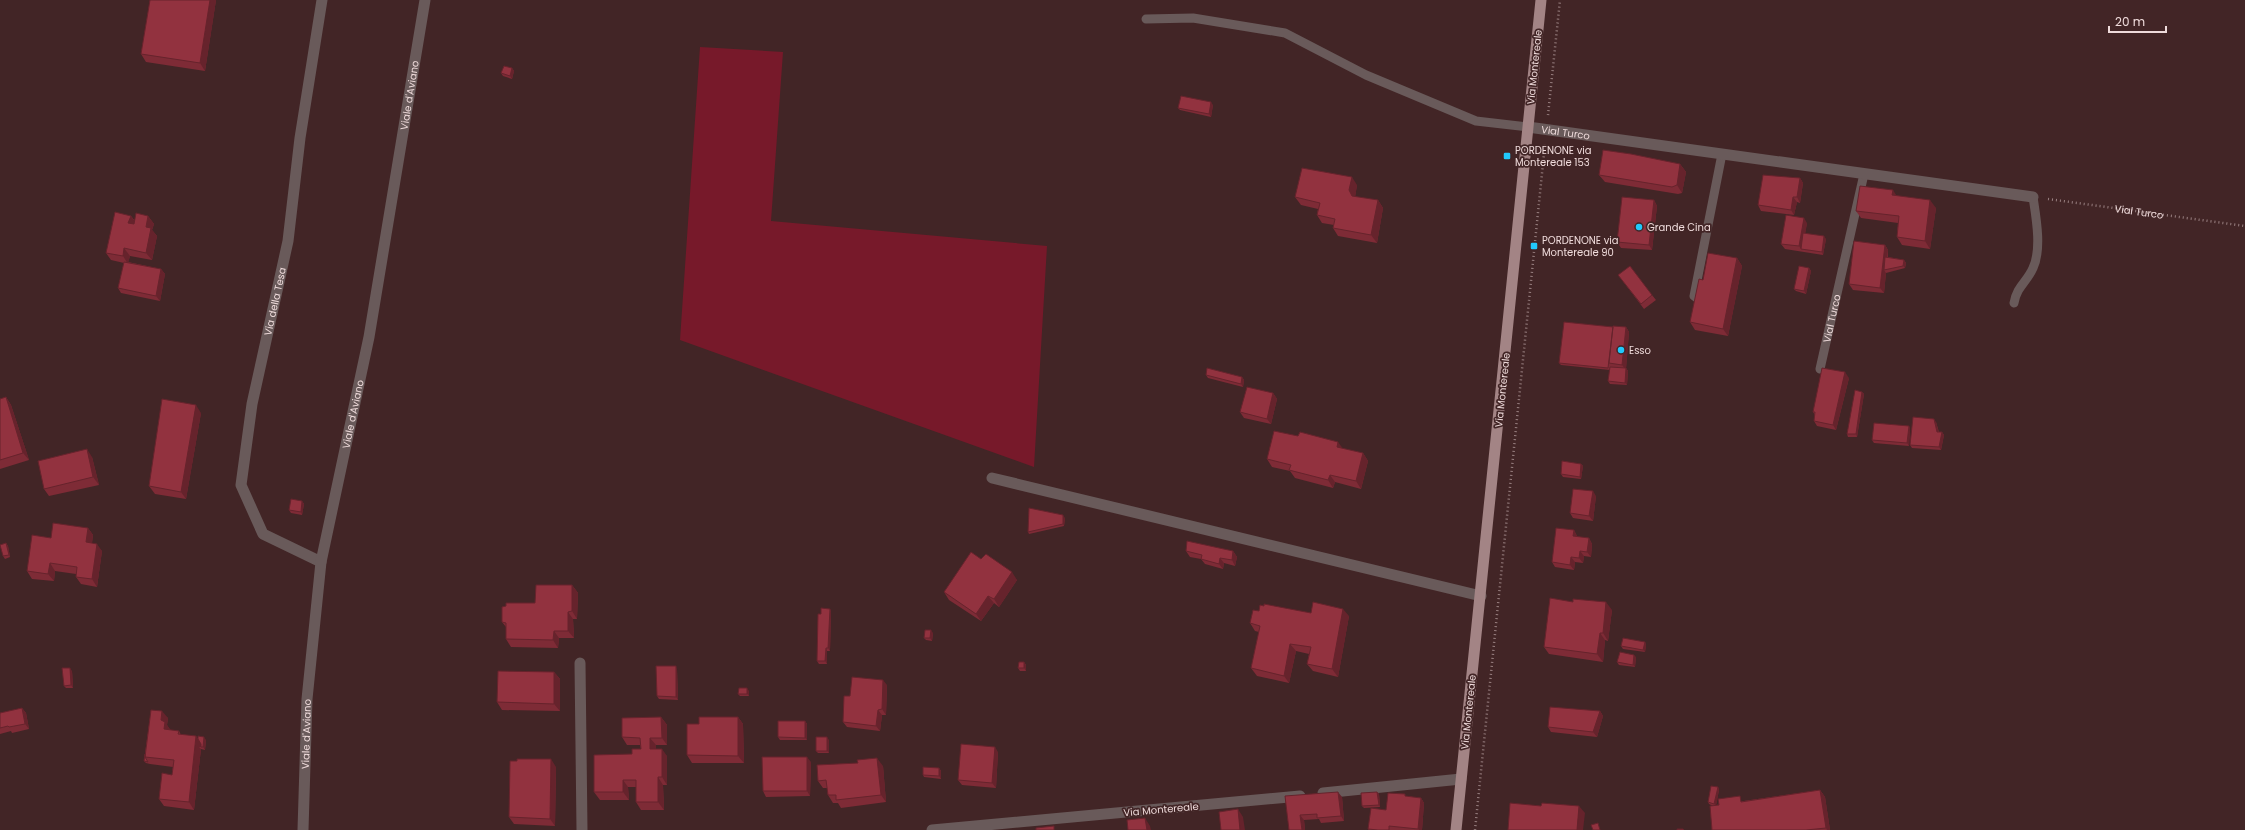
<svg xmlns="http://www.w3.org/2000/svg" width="2245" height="830" viewBox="0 0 2245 830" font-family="Poppins,sans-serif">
  <rect width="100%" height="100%" fill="#422526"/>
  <path fill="#77192a" d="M700 47 783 52 771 221 1047 246 1034 467 680 340Z"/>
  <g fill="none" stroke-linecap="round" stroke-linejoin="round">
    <g stroke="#998081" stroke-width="2.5" stroke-dasharray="1 3" stroke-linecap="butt">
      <path d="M1548 115 1560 0"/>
      <path id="s1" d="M2048 199 2245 226"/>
      <path d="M1475 830 1545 144"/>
    </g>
    <g stroke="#695a5a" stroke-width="9">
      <path d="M1146 19 1193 18 1285 33 1366 75 1476 121 1528 127"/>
      <path d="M1698 299 1694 296 1722 154"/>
      <path d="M2014 303C2017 286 2027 282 2033 268 2042 249 2036 217 2033 197"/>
      <path id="s2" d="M1820 369 1864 174"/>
    </g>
    <g stroke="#695a5a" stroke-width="11">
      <path id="s3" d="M1528 127 2033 197"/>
      <path d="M992 478 1481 596"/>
      <path id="s4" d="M321 562 263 534 241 485 252 404 288 241 300 138 322 0"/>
      <path d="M580 663 582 830"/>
      <path d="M1323 793 1461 779"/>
      <path id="s5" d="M303 830 307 699 321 562 369 337 425 0"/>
      <path d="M932 830 1300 796"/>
    </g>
    <path stroke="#a38485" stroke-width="11" d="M1456 830 1541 0"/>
  </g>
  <path fill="#7e2b36" d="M150 0H216L205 71 146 62 141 54Z
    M512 68 514 71 512 79 503 76 501 73Z
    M1213 105 1211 117 1180 110 1178 108Z
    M1680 164 1686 172 1682 193 1678 194 1605 182 1599 175Z
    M1800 178 1803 183 1800 203 1797 202 1794 215 1761 211 1758 205Z
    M1357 185 1355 197 1378 200 1383 208 1377 243 1338 236 1333 228 1334 225 1322 223 1317 215 1318 209 1301 205 1295 197Z
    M1896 196 1936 208 1930 249 1902 245 1897 237 1898 223 1861 218 1856 211Z
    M1654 200 1657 206 1652 250 1621 248 1617 242Z
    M131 216 135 221 148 216 154 224 152 230 157 236 152 260 130 256 128 262 161 269 165 274 160 301 121 293 118 288 124 263 111 260 106 253Z
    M1807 223 1805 233 1826 239 1823 255 1785 249 1781 244Z
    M1885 245 1888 250V257L1904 260 1906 263 1905 268 1886 273 1884 293 1853 290 1849 284Z
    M1737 258 1742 266 1728 336 1695 330 1690 322 1703 280Z
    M1809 268 1811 271 1806 294 1796 291 1794 289Z
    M1622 280 1652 295 1656 300 1644 309Z
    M1613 327H1626L1629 332 1626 368 1628 371 1627 385 1610 384 1608 381 1610 370 1561 365 1559 363Z
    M1206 375 1242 377 1244 380 1243 387 1208 378Z
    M1849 378 1836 430 1817 426 1814 421 1815 415 1813 412Z
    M1862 392 1864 394 1857 437H1848L1847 434Z
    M1273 393 1277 399 1271 424 1244 418 1240 412Z
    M6 397 11 405 29 460 0 469V399Z
    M201 413 186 499 155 494 149 486Z
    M1936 422 1939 432H1942L1944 435 1941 450 1912 448 1910 445Z
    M1909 426 1910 429 1909 446 1874 443 1872 440Z
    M1343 449 1363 453 1368 461 1361 489 1335 482 1333 488 1295 478 1290 471 1272 467 1267 459Z
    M92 457 99 485 49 496 44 489Z
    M1581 464 1583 466 1581 479 1563 477 1561 474Z
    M1596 496 1593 521 1573 518 1570 513Z
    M302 501 304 504 302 515 291 513 289 510Z
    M1065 518 1064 526 1029 534 1028 532Z
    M88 528 93 535 92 543 102 551 97 587 81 584 76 577V574L55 571 54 581 32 579 27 571 51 538Z
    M1574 530 1577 536V537L1589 538 1592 544 1591 557 1584 556 1583 563 1575 562 1574 570 1555 567 1552 562Z
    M6 543 8 546 10 557 5 559 3 556Z
    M1186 551H1233L1237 557 1235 566 1224 563 1223 569 1205 564 1201 559 1190 557Z
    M981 559 1017 580 999 607 994 603 981 621 949 600 944 592Z
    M572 585 578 593 577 619H573L574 638H559L558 648 511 647 506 639V627L502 622 535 603Z
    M1264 606 1311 613 1349 616 1338 677 1313 671 1307 664 1309 654 1296 651 1289 683 1257 676 1251 668 1259 632 1255 631 1250 623 1259 611Z
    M830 609 831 612 830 651H827V664H819L817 661 821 614Z
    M1612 610 1608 641 1605 640 1603 662 1549 654 1544 647Z
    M933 633 932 641 926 640 924 638Z
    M1645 642 1646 645 1645 652 1623 649 1621 646Z
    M1636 657 1635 667 1619 665 1617 662Z
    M1024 662 1026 665V671H1020L1018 668Z
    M677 669 678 700 659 699 657 696Z
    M72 671 73 688H66L64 686Z
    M554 672 560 679V711L502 710 497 702Z
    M887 685 886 715H882L880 731 847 727 843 722 850 696Z
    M749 691V696H740L738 694Z
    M22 708 26 713 29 729 12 733 11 731 0 734V713Z
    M151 710 168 718 167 725 170 730 179 731 181 735 196 736 198 739 206 740 205 750 201 749 194 810 164 806 159 799 172 775 173 767 150 764 146 763 144 761Z
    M1600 711 1603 716 1597 737 1551 732 1548 727Z
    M661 717 667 725V745H656V749L667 756V785H663L664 810H641L636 802V787H628L629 800H600L594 792 632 754 641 749 640 745H627L622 737Z
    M738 717 743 724 744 763H692L687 755 699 724Z
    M805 721 807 724V740H780L778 737Z
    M829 740V753H818L816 751Z
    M998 752 996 788 962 785 958 780Z
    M811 762 810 796 766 797 763 791Z
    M883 766 886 802 841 808 838 803H833L828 795 827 788H823L818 781Z
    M556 767 555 826 514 824 509 817Z
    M939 768 941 771V779L924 777 923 775Z
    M1718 787 1719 790 1716 805 1820 790 1825 797 1830 830H1712L1713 806 1709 804 1708 802Z
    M1377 792 1379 794 1380 807 1364 808 1362 806Z
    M1285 796 1342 797 1344 821 1321 823 1319 819 1304 820 1305 830H1289Z
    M1406 796 1421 798 1424 803 1422 830H1369L1368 829 1386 810Z"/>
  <path fill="#66232c" d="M210 0H216L205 71 200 63Z
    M512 68 514 71 512 79 510 76Z
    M1211 102 1213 105 1211 117 1209 114Z
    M1680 164 1686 172 1682 193 1677 185Z
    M1352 177 1357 185 1355 198 1352 196 1349 190Z
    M1800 178 1803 183 1800 203 1797 197Z
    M1893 190 1898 198 1892 195Z
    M1793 197 1797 202 1794 215 1791 210Z
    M1378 200 1383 208 1377 243 1371 235Z
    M1654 200 1657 206 1652 250 1649 245Z
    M1930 200 1936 208 1930 249 1925 241Z
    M131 216 136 223 134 230 128 223Z
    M148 216 154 224 152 230 157 236 152 260 146 253V227Z
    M1804 218 1807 223 1803 249H1801L1799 246Z
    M1824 236 1826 239 1823 255 1822 252Z
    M1885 245 1888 250 1886 270H1884L1886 273 1884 293 1880 288Z
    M124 248 130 256 128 264 123 256Z
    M1737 258 1742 266 1728 336 1723 329Z
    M1904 260 1906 263 1905 268 1903 266Z
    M1809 268 1811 271 1806 294 1804 291Z
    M161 269 165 274 160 301 156 296Z
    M1626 327 1629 332 1626 370 1622 365Z
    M1626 368 1628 371 1627 385 1625 383Z
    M1845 372 1849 378 1836 430 1833 425Z
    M1242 377 1244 380 1243 387 1241 384Z
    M1862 392 1864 394 1857 437 1856 434Z
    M1273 393 1277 399 1271 424 1267 419Z
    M6 397 11 405 29 460 23 453Z
    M196 405 201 413 186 499 181 492Z
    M1934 419 1936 422 1939 434 1937 432Z
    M1909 426 1910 429 1909 446 1907 443Z
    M1942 432 1944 435 1941 450 1939 447Z
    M1338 442 1344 450 1337 447Z
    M87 449 92 457 99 485 93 477Z
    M1363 453 1368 461 1361 489 1356 481Z
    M1581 464 1583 466 1581 479 1580 477Z
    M1330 475 1335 482 1333 488 1328 480Z
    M1593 491 1596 496 1593 521 1589 516Z
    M302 501 304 504 302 515 301 512Z
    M1063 515 1065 518 1064 526 1063 524Z
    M88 528 93 535 91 550 86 542Z
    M1574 530 1577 536V542L1573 536Z
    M1589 538 1592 544 1591 557 1587 552Z
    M6 543 8 546 10 557 9 555Z
    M97 544 102 551 97 587 92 579Z
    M1233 551 1237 557 1235 566 1232 560Z
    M1580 551 1584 556 1583 563 1579 558Z
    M1571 557 1575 562 1574 570 1570 565Z
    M1220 558 1224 563 1223 569 1219 564Z
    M50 563 55 571 54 581 48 574Z
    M1012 572 1017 580 999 607 994 599Z
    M572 585 578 593 577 619 572 611Z
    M988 596 994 603 981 621 976 614Z
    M1606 602 1612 610 1608 641 1603 633Z
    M830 609 831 612 830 651 828 648Z
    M1343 609 1349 616 1338 677 1332 669Z
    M568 612 573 619 574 638 568 631Z
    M931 630 933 633 932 641 930 638Z
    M554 631 559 638 558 648 553 640Z
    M1600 633 1605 640 1603 662 1597 654Z
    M1645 642 1646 645 1645 652 1643 650Z
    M1290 644 1296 651 1289 683 1284 676Z
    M826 648 827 651V664L825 661Z
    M1634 655 1636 657 1635 667 1633 665Z
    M1024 662 1026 665V671L1024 668Z
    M676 666 677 669 678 700 676 697Z
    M70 668 72 671 73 688 71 685Z
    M554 672 560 679V711L554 704Z
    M883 680 887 685 886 715 882 709Z
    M747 688 749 691V696L747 694Z
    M22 708 26 713 29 729 25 724Z
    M878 710 882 715 880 731 876 726Z
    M162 711 168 718 167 725 170 729 169 737 164 729 161 720Z
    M1600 711 1603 716 1597 737 1593 732Z
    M661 717 667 725V745L662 738Z
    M738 717 743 724 744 763 738 756Z
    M805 721 807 724V740L805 738Z
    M196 736 201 744V747H199L201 749 194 810 189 802Z
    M204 737 206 740 205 750 203 747Z
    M827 737 829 740V753L827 751Z
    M650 738 656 745V756L650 749Z
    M995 747 998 752 996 788 992 783Z
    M662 749 667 756V785L662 777Z
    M807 757 811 762 810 796 807 791Z
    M877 758 883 766 886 802 881 795Z
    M551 759 556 767 555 826 550 819Z
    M939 768 941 771V779L939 776Z
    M658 777 663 785 664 810 658 802Z
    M623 780 628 787 629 800 623 792Z
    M1718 787 1719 790 1716 806 1714 804Z
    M1820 790 1825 797 1830 830H1827L1826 828Z
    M1338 792 1342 797 1344 821 1341 816Z
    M1377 792 1379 794 1380 807 1379 805Z
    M1421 798 1424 803 1422 830H1419L1418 829Z
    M1579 806 1585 813 1583 830H1577Z
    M1238 809 1243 817 1245 830H1240Z
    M1300 815 1304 820 1305 830H1302Z
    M1145 818 1150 826 1151 830H1147Z"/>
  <path fill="#92323f" stroke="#66232c" d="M150 0H210L200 63 141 54Z
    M504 66 512 68 510 76 501 73Z
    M1181 96 1211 102 1209 114 1178 108Z
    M1603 150 1631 154 1680 164 1677 185 1672 187 1599 175Z
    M1302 168 1352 177 1349 190 1352 196 1378 200 1371 235 1333 228 1335 219 1317 215 1320 203 1295 197Z
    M1763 175 1800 178 1797 197H1793L1791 210 1758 205Z
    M1860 186 1893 190 1892 195 1930 200 1925 241 1897 237 1899 216 1856 211Z
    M1622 197 1654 200 1649 245 1617 242Z
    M115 212 131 216 128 223 134 224 136 213 148 216 146 227 151 228 146 253 124 248 123 256 106 253Z
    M1786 215 1804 218 1799 246 1781 244Z
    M1803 233 1824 236 1822 252 1801 249Z
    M1854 241 1885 245 1880 288 1849 284Z
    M1708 253 1737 258 1723 329 1690 322 1699 279 1703 280Z
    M1885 257 1904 260 1903 266 1884 270Z
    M124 262 161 269 156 296 118 288Z
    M1630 266 1652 295 1641 304 1618 275Z
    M1799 266 1809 268 1804 291 1794 289Z
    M1564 322 1613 327 1608 368 1559 363Z
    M1613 326 1626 327 1622 365 1609 363Z
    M1610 367 1626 368 1625 383 1608 381Z
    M1207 368 1242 377 1241 384 1206 375Z
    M1822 368 1845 372 1833 425 1814 421 1815 412H1813Z
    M1247 387 1273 393 1267 419 1240 412Z
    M1855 390 1862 392 1856 434H1847Z
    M6 397 23 453 0 460V399Z
    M162 399 196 405 181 492 149 486Z
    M1913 417 1934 419 1937 432H1942L1939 447 1910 445Z
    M1874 423 1909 426 1907 443 1872 440Z
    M1274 431 1298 436 1300 432 1338 442 1337 447 1363 453 1356 481 1330 475 1328 480 1289 470 1291 465 1267 459Z
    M87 449 93 477 44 489 38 461Z
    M1562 461 1581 464 1580 477 1561 474Z
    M1573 489 1593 491 1589 516 1570 513Z
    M291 499 302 501 301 512 289 510Z
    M1029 508 1063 515V524L1028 532Z
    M53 523 88 528 86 542 97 544 92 579 76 577 77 567 50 563 48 574 27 571 32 535 51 538Z
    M1556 528 1574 530 1573 536 1589 538 1587 552 1580 551 1579 558 1571 557 1570 565 1552 562Z
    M1187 541 1233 551 1232 560 1220 558 1219 564 1201 559 1202 555 1186 551Z
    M6 543 9 555 3 556 0 545Z
    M971 552 981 559 986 554 1012 572 994 599 988 596 976 614 944 592Z
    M536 585H572V611L568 612V631H554L553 640 506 639V623L502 622V607L506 606V603H535Z
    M1550 598 1573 602V599L1606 602 1603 633H1600L1597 654 1544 647Z
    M1313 602 1343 609 1332 669 1307 664 1311 647 1290 644 1284 676 1251 668 1260 626 1250 623 1253 610 1259 611 1260 605 1264 606V604L1311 613Z
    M821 608 830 609 828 648H826L825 661H817L818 614H821Z
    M925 630H931L930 638H924Z
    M1623 638 1645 642 1643 650 1621 646Z
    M1620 652 1634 655 1633 665 1617 662Z
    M1019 662H1024V668H1018Z
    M656 666H676V697L657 696Z
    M62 668H70L71 685 64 686Z
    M498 671 554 672V704L497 702Z
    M852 677 883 680 882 709 878 710 876 726 843 722 844 696H850Z
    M739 688H747V694H738Z
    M1550 707 1600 711 1593 732 1548 727Z
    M22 708 25 724 9 727 8 726 0 728V713Z
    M151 710 162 711 161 720 165 722 164 729 179 731 178 734 196 736 189 802 159 799 162 773 172 775 174 760 145 757Z
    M661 717 662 738H650V749H662V777H658V802H636V780H623V792H594V755L632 754V749H641L640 738 622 737V718Z
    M699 717H738V756L687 755V724H699Z
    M778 721H805V738L778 737Z
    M198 736 204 737 203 747H201V744L198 739Z
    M816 737H827V751H816Z
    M961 744 995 747 992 783 958 780Z
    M145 754V757L148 762 144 761Z
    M762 757H807V791H763Z
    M877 758 881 795 836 800V795H828L826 780 818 781 817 765 858 763 857 760Z
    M517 759H551L550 819 509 817 510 761H517Z
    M923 767 939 768V776L923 775Z
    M1711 786 1718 787 1714 804 1708 802Z
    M1820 790 1826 828 1806 830H1712L1710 806 1719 805 1718 799 1740 796 1741 802Z
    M1338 792 1341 816 1317 818V814L1300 815 1302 830H1289L1285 796Z
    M1377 792 1379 805 1362 806 1361 793Z
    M1388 793 1405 794V796L1421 798 1418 829 1389 826V830H1378L1368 829 1371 808 1386 810Z
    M1510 803 1541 806 1542 803 1579 806 1577 830H1508Z
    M1238 809 1240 830H1221L1219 812Z
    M1145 818 1147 830H1128L1127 820Z
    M1598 823 1600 830H1593L1591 825Z
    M1054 826V830H1036V828Z
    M1677 829H1683L1684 830H1677Z"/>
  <g fill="#21c9fd" stroke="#422526" stroke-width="1.5">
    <rect x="1503" y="152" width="8" height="8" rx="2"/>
    <circle cx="1639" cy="227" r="4"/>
    <rect x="1530" y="242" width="8" height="8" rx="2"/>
    <circle cx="1621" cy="350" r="4"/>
  </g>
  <g text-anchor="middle" stroke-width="3.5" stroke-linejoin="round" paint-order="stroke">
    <g font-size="10" fill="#efdbdb" stroke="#422526">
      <text transform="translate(1534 67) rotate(-84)" y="4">Via Montereale</text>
      <text dy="4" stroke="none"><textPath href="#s5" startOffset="744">Viale d'Aviano</textPath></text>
      <text dy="4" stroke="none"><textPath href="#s3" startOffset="38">Vial Turco</textPath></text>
      <text dy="4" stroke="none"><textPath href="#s1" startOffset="92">Vial Turco</textPath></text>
      <text dy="4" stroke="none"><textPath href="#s4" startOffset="305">Via della Tesa</textPath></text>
      <text dy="4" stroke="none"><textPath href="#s2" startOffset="52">Vial Turco</textPath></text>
      <text transform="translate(1502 390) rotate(-84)" y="4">Via Montereale</text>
      <text dy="4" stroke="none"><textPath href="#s5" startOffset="420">Viale d'Aviano</textPath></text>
      <text transform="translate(1468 712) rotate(-84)" y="4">Via Montereale</text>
      <text dy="4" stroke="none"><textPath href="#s5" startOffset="96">Viale d'Aviano</textPath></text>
      <text transform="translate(1161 809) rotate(-5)" y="4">Via Montereale</text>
    </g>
    <g font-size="10" fill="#efdbdb" stroke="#422526" text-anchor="start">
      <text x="1515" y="154">PORDENONE via<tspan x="1515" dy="12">Montereale 153</tspan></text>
      <text x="1647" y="231">Grande Cina</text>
      <text x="1542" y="244">PORDENONE via<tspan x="1542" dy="12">Montereale 90</tspan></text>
      <text x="1629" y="354">Esso</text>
    </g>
  </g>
  <path d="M2109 26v6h57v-6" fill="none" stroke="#efdbdb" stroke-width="2"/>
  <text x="2115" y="26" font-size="12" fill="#efdbdb" stroke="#422526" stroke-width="3" paint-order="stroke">20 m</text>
</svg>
